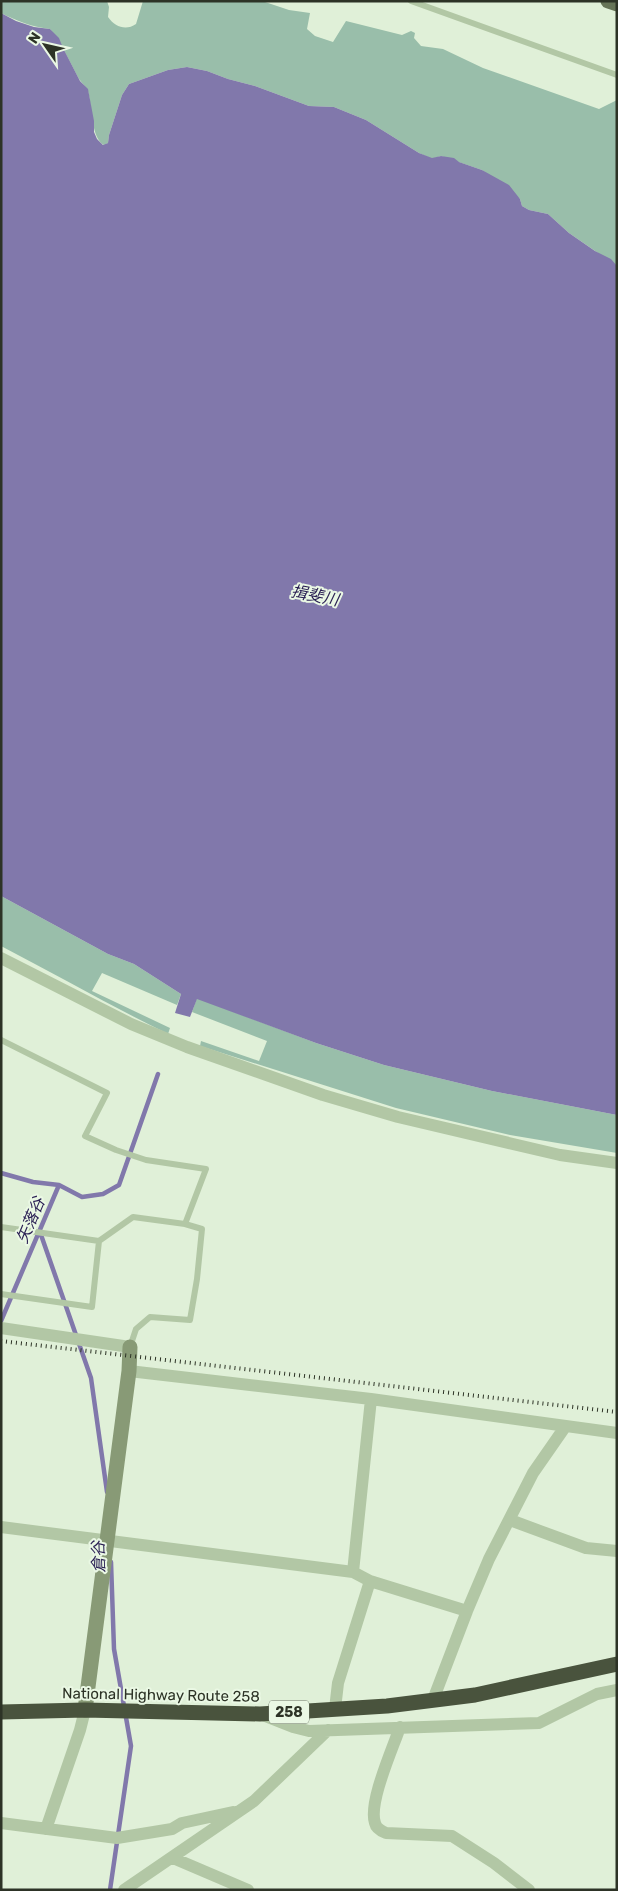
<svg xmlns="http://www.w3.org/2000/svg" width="618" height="1891" viewBox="0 0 618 1891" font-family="Rubik,'Noto Sans JP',sans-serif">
  <rect width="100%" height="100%" fill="#e0f0d8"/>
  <path fill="#99beaa" d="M1 1H107L109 7 108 17C115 27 126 31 136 24L143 1H262L289 10 310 13 307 29 315 36 333 42 346 21 402 35 411 31 415 33 414 38 421 46 443 49 483 68 599 109 617 100V266L569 233 548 214 529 210 522 206 520 199 482 170 441 156 432 159 419 153 366 120 334 107 309 106 255 86 228 79 207 71 187 67 168 70 129 84 122 95 109 135 108 143 104 145C91 138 92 106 88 91 86 87 82 83 79 79 69 61 63 45 50 29 32 27 17 21 1 13Z
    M1 896 108 954 134 964 181 994 177 1005 102 973 92 991 170 1028 168 1034C111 1006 57 975 1 946Z
    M197 998 316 1043 384 1065 492 1091 617 1115V1153L510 1135 396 1108 200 1046 201 1041 259 1061 267 1041 192 1012Z"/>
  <path fill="#8178ab" d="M1 13 16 21 34 27 50 29 59 38 63 48 80 81 88 89 94 121V132L97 139 103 145 108 143 109 135 122 95 129 84 168 70 187 67 207 71 228 79 255 86 309 106 334 107 366 120 419 153 432 158 441 156 454 158 459 162 482 170 509 185 520 199 522 206 529 210 548 214 569 233 595 251 611 259 617 266V1115L492 1091 384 1065 316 1043 197 999 190 1017 175 1013 181 994 134 964 108 954 1 896Z"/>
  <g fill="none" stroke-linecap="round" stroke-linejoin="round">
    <path stroke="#8178ab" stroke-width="4.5" d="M1 1173 33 1182 59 1185 82 1197 103 1194 119 1185 158 1074
      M40 1232 91 1378 107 1492
      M1 1321 59 1185
      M110 1890 131 1746 114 1649 111 1562"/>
    <path stroke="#b2c7a5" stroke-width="6" d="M411 1 617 75
      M1 1040 107 1093 85 1136 116 1150 146 1160 206 1169 185 1224
      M1 1227 99 1241 133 1217 185 1224 202 1229 197 1279 190 1320 150 1317 136 1329 130 1347
      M1 1294 92 1307 99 1241"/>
    <path stroke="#b2c7a5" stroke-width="12" d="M1 958 131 1024 187 1047 323 1095 398 1117 560 1155 617 1163
      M1 1328 130 1347
      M129 1371 371 1399 617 1433
      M510 1520 586 1548 617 1551
      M1 1527 353 1572 370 1581 467 1611
      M353 1572 371 1399
      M433 1700 467 1611 489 1559 533 1473 565 1427
      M335 1709 338 1683 370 1581
      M260 1714 293 1727 309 1731 539 1723 597 1694 617 1690
      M400 1727C393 1748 368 1803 375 1823 376 1828 381 1831 386 1833L452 1836 494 1863 529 1890
      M1 1823 117 1838 172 1829 182 1823 233 1812
      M46 1829 80 1730 85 1710
      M173 1858 248 1890
      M124 1890 254 1801 328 1730"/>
    <path stroke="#889a76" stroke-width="15" d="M85 1710 129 1371 130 1347"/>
    <path stroke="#667457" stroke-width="15" d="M608 1 617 4"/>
    <path stroke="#49533d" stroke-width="15" d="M1 1712 85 1710 260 1714 387 1706 475 1695 617 1664"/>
    <path stroke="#2d3326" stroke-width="4" stroke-dasharray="1 4" stroke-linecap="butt" d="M1 1341 617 1412"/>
  </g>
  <g text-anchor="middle" stroke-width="4" stroke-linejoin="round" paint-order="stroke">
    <rect fill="#eaf8e4" stroke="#666e5f" stroke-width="1" x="269" y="1700.5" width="40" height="23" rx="4"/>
    <g font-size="14" font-weight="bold" fill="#2d3326">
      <text x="289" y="1717">258</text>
    </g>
    <g font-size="15" fill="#2d3326" stroke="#eaf8e4">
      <text transform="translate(161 1695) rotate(1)" y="5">National Highway Route 258</text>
    </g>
    <g font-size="16" font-style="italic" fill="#281d52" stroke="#eaf8e4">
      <text transform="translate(315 595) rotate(11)" y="6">揖斐川</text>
      <text transform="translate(30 1220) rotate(-67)" y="6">矢落谷</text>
      <text transform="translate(98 1557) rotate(-92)" y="6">倉谷</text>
    </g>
  </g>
  <rect width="618" height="1891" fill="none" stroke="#2d3326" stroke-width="5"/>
  <g transform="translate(45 45) rotate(304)" stroke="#eaf8e4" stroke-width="4" paint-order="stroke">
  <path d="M0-4L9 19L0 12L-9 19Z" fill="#2d3326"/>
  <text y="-8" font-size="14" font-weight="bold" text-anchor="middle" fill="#2d3326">N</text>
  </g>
</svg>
